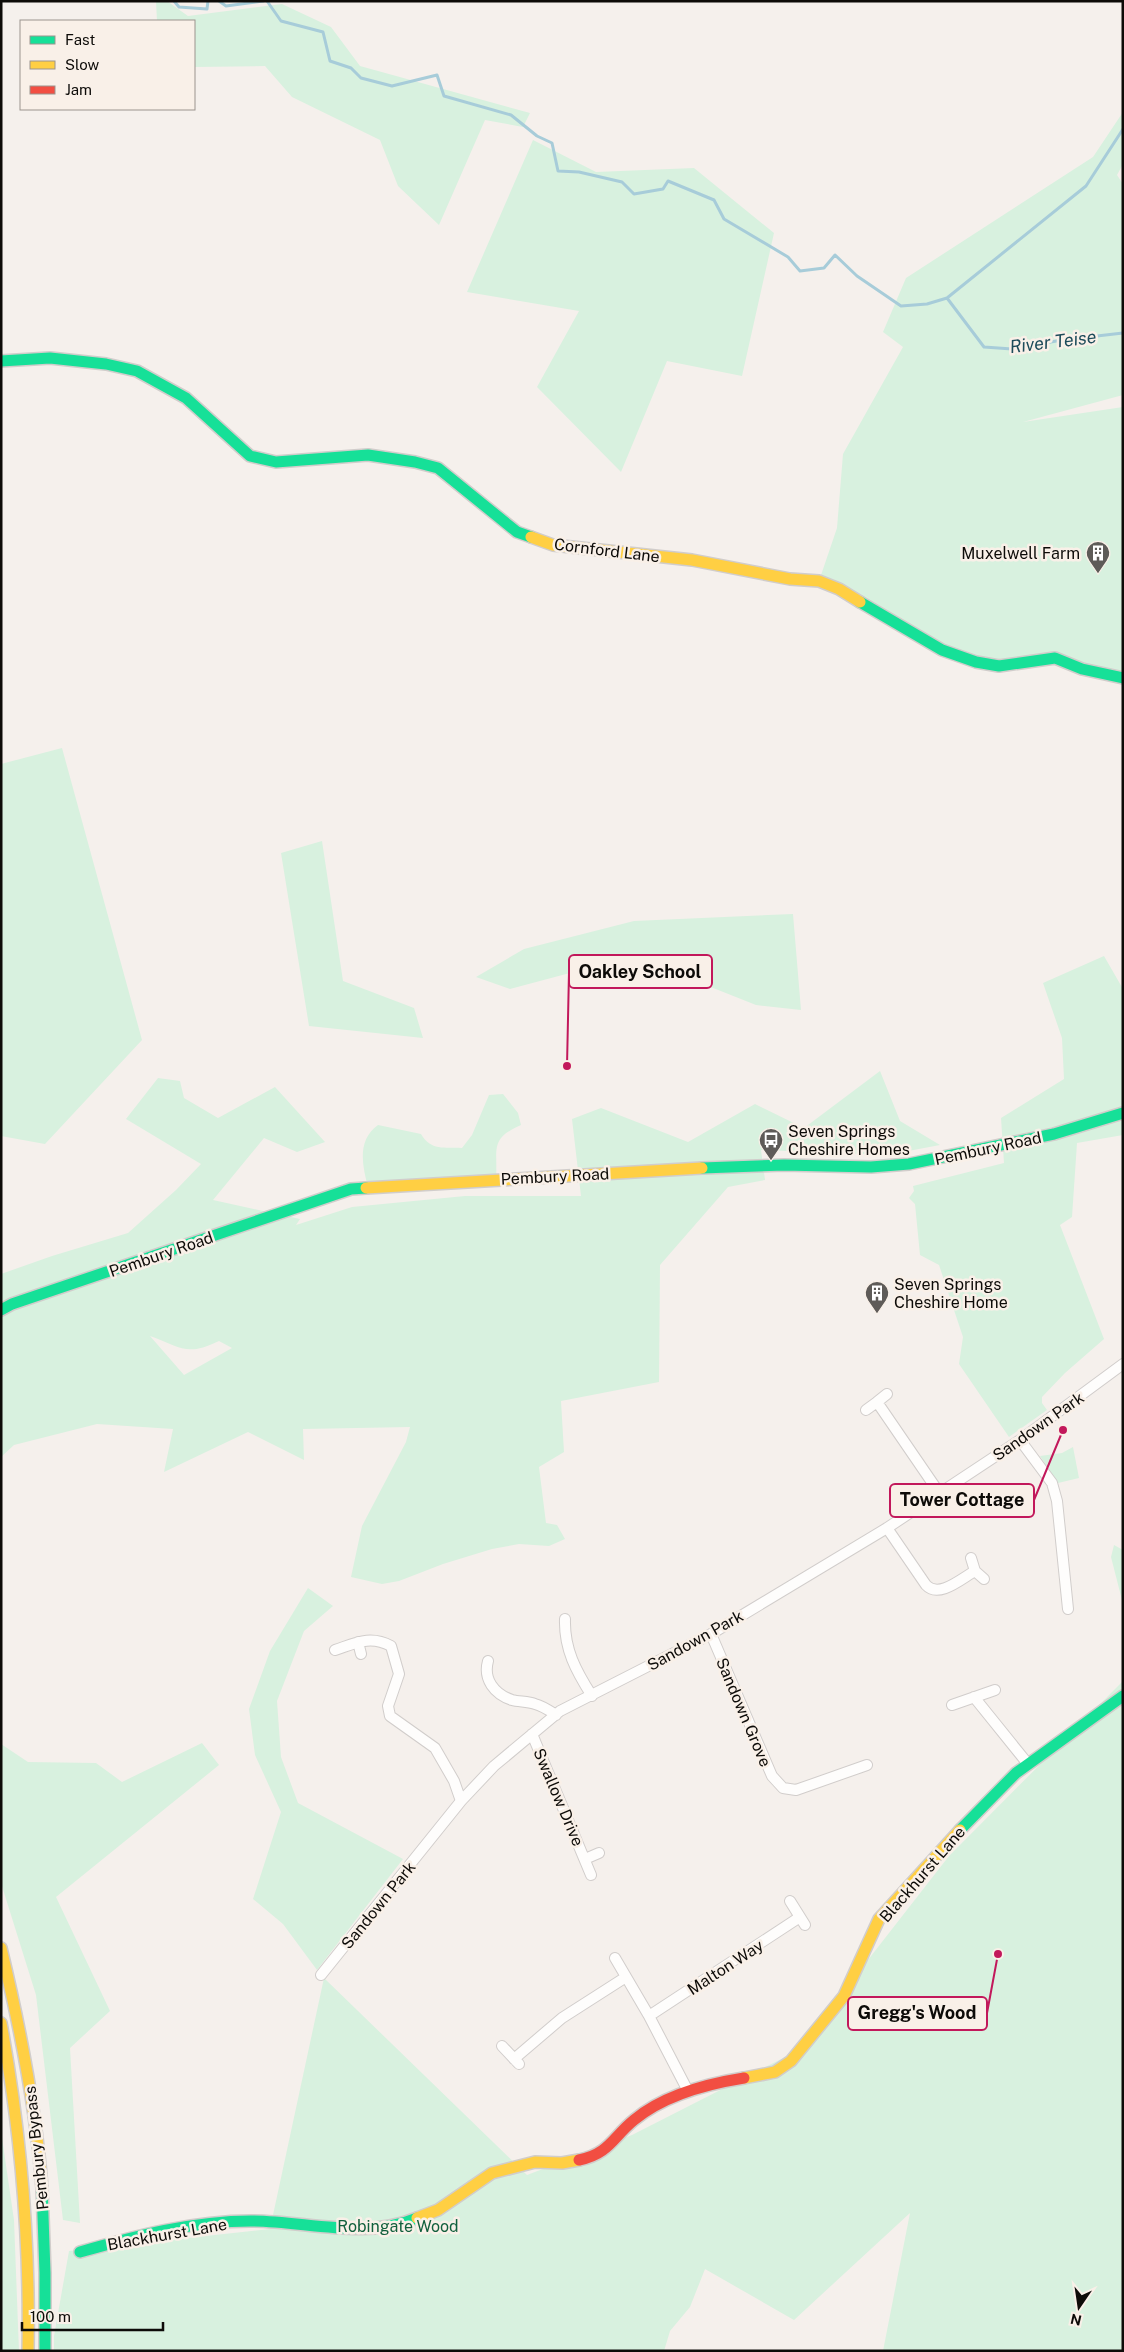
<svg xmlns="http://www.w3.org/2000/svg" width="1124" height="2352" viewBox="0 0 1124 2352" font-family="'Public Sans',sans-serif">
  <rect width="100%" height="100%" fill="#f5f0ec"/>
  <path fill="#d8f1df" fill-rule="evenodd" d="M156 1H167L188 16 282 4 331 27 360 66 530 113 523 127 485 120 439 225 398 186 380 140 292 97 265 66 194 67V21H157Z
    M1123 112V164L1117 175 1123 184V395L1023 422 1123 407V678L1055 658 976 662 819 581 837 528 843 454 903 347 883 332 906 278 1093 157Z
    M533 140 596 172 694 168 774 233 742 376 667 361 621 472 537 387 579 311 467 292Z
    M62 748 142 1040 45 1144 1 1136V764Z
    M322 841 343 981 414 1008 423 1038 309 1026 281 853Z
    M793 914 801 1010 756 1005 693 980 596 966 510 989 476 977 524 949 634 921Z
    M1104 956 1123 989V1135L1077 1143 1072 1217 1060 1225 1104 1339 1065 1373 1042 1397V1403L1047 1410 1009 1437 959 1364 963 1337 939 1265 920 1255 915 1204 909 1198 914 1191 913 1186 1004 1163 1001 1118 1064 1079 1062 1038 1043 983Z
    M880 1071 900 1121 940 1145 887 1155 761 1150 765 1180 728 1187 660 1265 659 1382 561 1401 564 1452 539 1467 546 1523 557 1525 565 1539 549 1546 519 1544 492 1549 443 1564 399 1581 382 1584 351 1577 362 1526 406 1442 410 1427 303 1429 304 1460 248 1432 164 1472 173 1429 97 1424 14 1445 1 1457V1274L52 1256 128 1233 176 1190 201 1164 126 1119 158 1078 180 1081 184 1098 218 1118 275 1087 325 1142 297 1152 264 1138 213 1200 300 1219 296 1225 352 1207 465 1196H581L572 1119 601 1108 688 1142 755 1104 804 1128ZM150 1336C181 1347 186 1357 219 1341L232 1348 184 1375Z
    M503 1094 518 1113 521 1125C489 1139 498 1149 496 1180L368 1187C362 1165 357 1140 378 1125L421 1134C431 1151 444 1147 462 1148L472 1135 489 1095Z
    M1073 1447 1079 1478 1058 1483 1040 1456 1062 1453Z
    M1114 1545 1123 1550V1604L1111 1557Z
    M308 1588 333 1606 304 1631 277 1701 281 1757 298 1803 403 1859 317 1970 283 1924 253 1899 281 1812 255 1755 249 1709 270 1651Z
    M1123 1681V2351H883L910 2213 794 2320 705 2269 690 2307 670 2331 664 2351H54V2336L69 2251 270 2229 324 1978 527 2175 632 2135 797 2051 949 1856Z
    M202 1743 219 1765 56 1897 110 2011 70 2048 80 2223 63 2220 36 1995 1 1883V1744L28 1762 96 1763 122 1782Z
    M1 2131 14 2220 19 2351H1Z"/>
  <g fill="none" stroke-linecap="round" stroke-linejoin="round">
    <path stroke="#a7ccd9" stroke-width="3" d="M174 1 179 7 207 9 208 1
      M219 1 226 6 263 1
      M267 1 281 21 323 32 330 61 351 68 361 78 392 86 437 75 444 96 511 115 537 136 552 143 558 171 579 172 622 182 634 194 663 189 668 181 714 200 724 219 788 257 800 271 824 268 835 255 857 276 901 306 927 304 947 298 1086 186 1123 129
      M947 298 984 347 1012 349 1062 340 1123 333"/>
    <g stroke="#d1cdcb" stroke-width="12">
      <path id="street" d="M877 1402 887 1394
        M866 1410 877 1402 940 1494
        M1020 1440 1052 1483 1057 1501 1068 1609
        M887 1528 926 1585C939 1599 962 1578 975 1571L971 1558
        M975 1571 984 1579
        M565 1619C564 1649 576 1671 592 1696
        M711 1634 772 1776 783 1788 796 1790 867 1765
        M358 1642 361 1654
        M335 1650C356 1643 370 1635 391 1646L399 1674 388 1706 390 1716 435 1748 454 1781 461 1801
        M488 1661C483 1679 494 1694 512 1700 519 1702 528 1701 535 1704 543 1706 550 1711 556 1715
        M974 1697 1028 1764
        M952 1705 995 1690
        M532 1734 591 1875
        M585 1859 599 1853
        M790 1901 805 1925
        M615 1958 649 2016 688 2091
        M321 1975 461 1801 494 1766 560 1711 711 1634 887 1528 1020 1440 1123 1364
        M649 2016 800 1917
        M502 2046 519 2064
        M514 2059 562 2018 626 1977"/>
    </g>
    <g stroke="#d1cdcb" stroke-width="14">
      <path id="fast" d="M1 361 50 358 106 364 137 371 186 398 250 456 276 462 368 455 415 462 438 468 517 532 531 537
        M860 602 942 650 976 662 999 666 1055 658 1082 669 1123 678
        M702 1168 784 1165 871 1167 909 1164 1054 1134 1123 1113
        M1 1310 12 1304 351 1189 366 1188
        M960 1830 1016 1773 1123 1696
        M42 2188 45 2273V2351
        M80 2252C136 2236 193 2221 251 2221 306 2221 365 2240 417 2218"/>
    </g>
    <g stroke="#d1cdcb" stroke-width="14">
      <path id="slow" d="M531 537 553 545 692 560 790 579 819 581 839 589 860 602
        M366 1188 702 1168
        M1 1948C20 2027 36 2106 42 2188
        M1 2023C21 2132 30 2240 28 2351
        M744 2078 775 2072 791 2061 844 1996 879 1919 960 1830
        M417 2218 438 2210 492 2173 535 2162 562 2163 579 2160"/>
    </g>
    <g stroke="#d1cdcb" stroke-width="14">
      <path id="jam" d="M579 2160C609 2154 613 2137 634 2120 664 2095 706 2084 744 2078"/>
    </g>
    <use href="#street" stroke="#fefdfc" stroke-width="10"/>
    <use href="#fast" stroke="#16e098" stroke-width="11"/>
    <use href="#slow" stroke="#ffcf43" stroke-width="11"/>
    <use href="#jam" stroke="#f24e42" stroke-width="11"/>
  </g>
  <defs>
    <g id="building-pin" transform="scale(1.25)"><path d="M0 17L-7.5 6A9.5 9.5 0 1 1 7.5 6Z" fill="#5e5b58" stroke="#f9f0e8"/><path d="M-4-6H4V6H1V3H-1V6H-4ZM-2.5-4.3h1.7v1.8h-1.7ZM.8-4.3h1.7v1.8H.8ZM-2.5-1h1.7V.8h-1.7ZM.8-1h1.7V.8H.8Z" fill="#fff"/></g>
    <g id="bus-pin" transform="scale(1.25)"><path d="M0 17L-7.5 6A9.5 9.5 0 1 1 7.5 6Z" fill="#5e5b58" stroke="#f9f0e8"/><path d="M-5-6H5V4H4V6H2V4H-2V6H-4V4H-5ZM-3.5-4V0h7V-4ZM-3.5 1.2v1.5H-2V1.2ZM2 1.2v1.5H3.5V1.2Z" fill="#fff"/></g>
  </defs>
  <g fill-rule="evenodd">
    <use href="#building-pin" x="1098" y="553"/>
    <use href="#bus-pin" x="771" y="1140"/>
    <use href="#building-pin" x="877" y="1293"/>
  </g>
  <g text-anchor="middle" stroke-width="5" stroke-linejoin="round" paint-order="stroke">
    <g font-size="16" fill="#0d0b08" stroke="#f9f0e8">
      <text transform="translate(607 550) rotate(7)" y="6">Cornford Lane</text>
      <text transform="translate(988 1148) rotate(-12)" y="6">Pembury Road</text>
      <text transform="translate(555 1176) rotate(-3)" y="6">Pembury Road</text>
      <text transform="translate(161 1254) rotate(-19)" y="6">Pembury Road</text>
      <text transform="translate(1038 1426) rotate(-35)" y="6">Sandown Park</text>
      <text transform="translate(695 1640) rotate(-29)" y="6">Sandown Park</text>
      <text transform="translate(744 1712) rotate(67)" y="6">Sandown Grove</text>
      <text transform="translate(559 1797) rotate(67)" y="6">Swallow Drive</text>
      <text transform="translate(922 1874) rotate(-49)" y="6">Blackhurst Lane</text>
      <text transform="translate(378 1905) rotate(-51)" y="6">Sandown Park</text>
      <text transform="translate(725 1967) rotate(-33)" y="6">Malton Way</text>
      <text transform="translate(36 2148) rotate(-96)" y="6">Pembury Bypass</text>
      <text transform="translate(167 2234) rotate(-10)" y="6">Blackhurst Lane</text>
    </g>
    <g font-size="16" fill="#0d0b08" stroke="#f9f0e8" text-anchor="start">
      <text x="1080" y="559" text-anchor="end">Muxelwell Farm</text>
      <text x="788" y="1137">Seven Springs<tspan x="788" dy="18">Cheshire Homes</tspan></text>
      <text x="894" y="1290">Seven Springs<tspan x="894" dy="18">Cheshire Home</tspan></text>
    </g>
    <g font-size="16" fill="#115f3c" stroke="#f9f0e8">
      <text x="398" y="2232">Robingate Wood</text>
    </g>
    <g font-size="18" font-style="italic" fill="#1d4b5a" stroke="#f9f0e8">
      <text transform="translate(1053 342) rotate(-7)" y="6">River Teise</text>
    </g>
  </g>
  <path fill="none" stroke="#c2185b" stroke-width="2" d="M567 1066L569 972M1063 1430L1034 1500M998 1954L987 2013"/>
  <g fill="#c2185b" stroke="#f9f0e8" stroke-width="2">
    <circle cx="567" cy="1066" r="5"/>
    <circle cx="1063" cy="1430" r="5"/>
    <circle cx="998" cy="1954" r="5"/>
  </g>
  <g fill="#f9f0e8" stroke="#c2185b" stroke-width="2">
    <rect x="569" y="955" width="143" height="33" rx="5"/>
    <rect x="890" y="1484" width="144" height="33" rx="5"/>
    <rect x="848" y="1997" width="139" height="33" rx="5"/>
  </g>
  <g font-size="18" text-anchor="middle" font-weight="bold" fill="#0d0b08">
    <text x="640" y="978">Oakley School</text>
    <text x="962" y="1506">Tower Cottage</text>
    <text x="917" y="2019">Gregg's Wood</text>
  </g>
  <rect width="1124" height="2352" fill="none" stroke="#0d0b08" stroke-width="5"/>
  <rect x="20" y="20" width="175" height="90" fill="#f9f0e8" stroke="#9b948e"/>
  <rect x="30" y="36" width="25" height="8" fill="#16e098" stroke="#9b948e"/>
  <text x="65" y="45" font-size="15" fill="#0d0b08">Fast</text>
  <rect x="30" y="61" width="25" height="8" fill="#ffcf43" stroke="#9b948e"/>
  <text x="65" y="70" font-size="15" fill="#0d0b08">Slow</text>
  <rect x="30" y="86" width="25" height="8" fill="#f24e42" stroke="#9b948e"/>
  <text x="65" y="95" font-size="15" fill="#0d0b08">Jam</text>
  <g transform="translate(1079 2307) rotate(193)" stroke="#f9f0e8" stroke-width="4" paint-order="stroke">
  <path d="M0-4L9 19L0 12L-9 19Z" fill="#0d0b08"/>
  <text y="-8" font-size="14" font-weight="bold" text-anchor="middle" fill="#0d0b08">N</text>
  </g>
  <path d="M22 2322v8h141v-8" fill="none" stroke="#0d0b08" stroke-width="2.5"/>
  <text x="30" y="2322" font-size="15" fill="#0d0b08" stroke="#f9f0e8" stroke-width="4" paint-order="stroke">100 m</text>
</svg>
